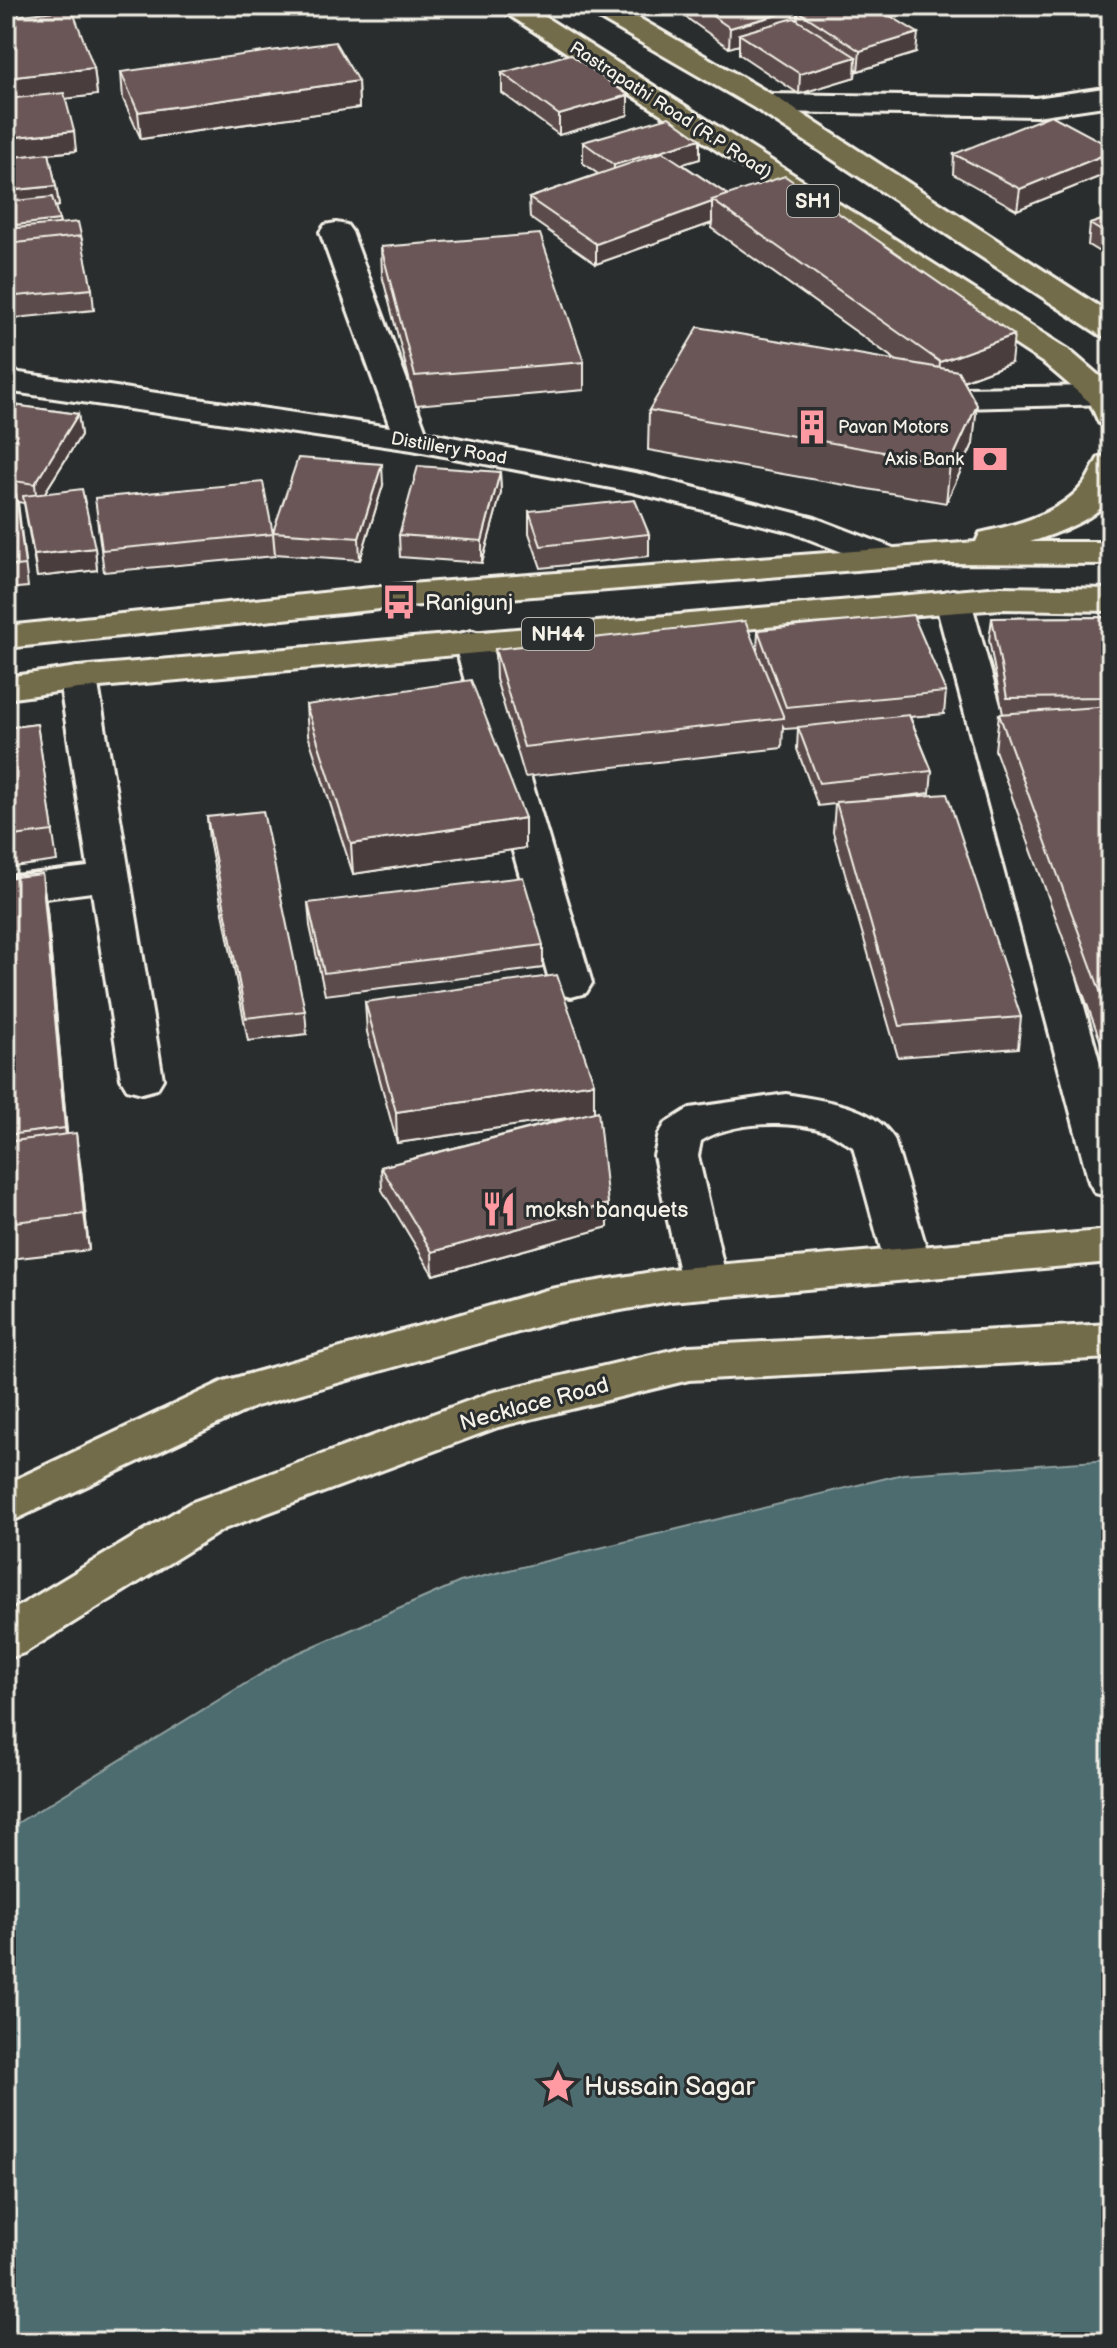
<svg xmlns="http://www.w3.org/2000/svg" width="1117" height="2348" viewBox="0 0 1117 2348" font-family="'Balsamiq Sans',sans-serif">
  <rect width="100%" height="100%" fill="#2a2d2e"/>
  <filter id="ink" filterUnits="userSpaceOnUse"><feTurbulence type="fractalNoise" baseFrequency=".0125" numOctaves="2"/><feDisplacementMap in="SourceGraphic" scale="16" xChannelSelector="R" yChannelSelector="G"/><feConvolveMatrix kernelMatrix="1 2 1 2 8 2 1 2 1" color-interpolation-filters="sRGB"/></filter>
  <g filter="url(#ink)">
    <path fill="#4e6c70" stroke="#90a1a0" stroke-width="2" d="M1111 1460V2342H6V1830L289 1657 460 1582 903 1474Z"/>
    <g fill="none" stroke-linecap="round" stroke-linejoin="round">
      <g stroke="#f4f1e8" stroke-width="6">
        <path id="minor" d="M6 6H77L73 12 6 22Z
          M1111 87V105L1036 116 766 112 756 109 751 103 756 97 766 94 1036 98Z
          M336 223 347 225 352 232 426 432 645 475 815 518 896 549 901 557 896 565 883 568 791 532 632 492 412 450 6 391V371L390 427 320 232 325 225Z
          M914 382 961 388 1104 386 1111 388V404L961 408 902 399 897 392 902 385Z
          M953 590 966 593 971 601 1111 1103V1197L1095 1193 1089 1182 935 601 940 593Z
          M472 631 485 634 490 642 592 983 586 993 571 997 556 993 550 983 454 642 459 634Z
          M78 667 91 670 97 678 163 1079 157 1089 142 1093 127 1089 121 1079 92 892 6 903V877L88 867 59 678 65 670Z
          M786 1094C822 1101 873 1104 894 1139L931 1264 924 1275 908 1280 892 1275 885 1264 853 1147C844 1142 835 1134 825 1131 790 1120 732 1121 701 1141L698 1156 727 1281 720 1293 704 1297 688 1293 681 1281 654 1156 659 1134 666 1123 690 1108Z"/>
      </g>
      <g stroke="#f4f1e8" stroke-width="6">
        <path id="major" d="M495 6H528L1069 350 1111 386V413L1099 410 1045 364Z
          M584 6H618L776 97 1111 314V338L1100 335 756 109 588 12Z
          M1111 1230V1262L670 1301 550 1323 256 1406 6 1524V1484L224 1381 550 1289 670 1269Z
          M1111 1324V1358L689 1380 498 1427 224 1529 24 1653 6 1659V1614L190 1503 490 1393 689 1346Z"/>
      </g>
      <g stroke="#f4f1e8" stroke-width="6">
        <path id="highway" d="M1104 386 1111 388V426L1099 423 1087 396 1092 389Z
          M1111 454C1111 466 1113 481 1111 493 1106 516 1051 536 1030 542H1111V564L944 563 409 606 6 648V626L409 584 976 542 980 533C1016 525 1059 514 1083 485 1090 476 1093 466 1099 457Z
          M1001 587 1111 589V611L1001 609 811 623 78 689 6 699V677L78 667Z"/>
      </g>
      <use href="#minor" fill="#2a2d2e" fill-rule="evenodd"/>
      <use href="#major" fill="#736c4b" fill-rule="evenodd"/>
      <use href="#highway" fill="#736c4b" fill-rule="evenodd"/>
    </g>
    <path fill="#5b4b4b" stroke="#f4f1e8" stroke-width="2" d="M670 6H913L881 10 916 53 858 71 856 69 855 77 799 94 739 54V45L729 48Z
      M6 17 94 68 97 95 65 99 76 151 49 154 56 186 59 206 55 207 60 224 84 254 92 289 94 310 6 319Z
      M121 72 358 81 359 108 141 139 123 99Z
      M502 73 628 95V115L559 135 502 93Z
      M700 139V159L682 164 728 195 1011 363 963 381 973 444 946 503 648 450 649 410 897 361 711 228 712 223 596 264 530 218 529 198 598 174 583 163V142Z
      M1111 147V172L1017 210 953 174 954 154Z
      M1111 217V259L1088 245 1090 224Z
      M381 247 584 362V390L416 405 382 275Z
      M6 404 78 414 81 435 44 494 95 548 97 570 37 577 24 503 18 502 28 587 6 589Z
      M500 472 501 493 482 563 400 557 399 535Z
      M383 485 360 560 275 554 273 532Z
      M529 511 649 534V556L541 568 529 533Z
      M97 519 273 534 275 556 104 572Z
      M1111 617V1053L1105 1054 995 750 999 714H1003L989 640 992 618Z
      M758 630 946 692 944 714 910 717 932 771 930 793 881 799 1021 1017 1018 1048 898 1057 833 832 835 804 818 806 797 749 798 728 785 729 783 726 782 748 525 777 496 679 495 649 757 651Z
      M306 705 525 848 353 874 308 735Z
      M37 724 57 861 6 868V728Z
      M207 817 305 1011 307 1034 248 1041 209 840Z
      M42 874 47 910 67 1134 81 1170 89 1250 10 1259 13 1289 6 1290V878Z
      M308 903 543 945V968L325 995 310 926Z
      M365 1002 594 1112 608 1204V1227L433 1275 382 1190 381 1167 572 1117 397 1143 367 1032Z"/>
    <path fill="#4a3d3d" stroke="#f4f1e8" stroke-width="2" d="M779 6H841L798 11V18L739 34V45L729 48 730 28 778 15Z
      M869 6H913L869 12Z
      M918 33 916 53 858 71 860 51Z
      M856 57 855 77 799 94 800 74Z
      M94 68 97 95 6 106V78Z
      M358 81 359 108 141 139 138 112Z
      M628 95V115L559 135V115Z
      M74 131 76 151 6 158V138Z
      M700 139V159L613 185 614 165Z
      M1111 152V172L1017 210 1020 189Z
      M56 186 59 206 6 212V191Z
      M712 202V223L596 264V244Z
      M59 220 61 231 6 237V226Z
      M1014 335 1011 363 938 390 940 362Z
      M977 405 973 444 946 503 950 464Z
      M78 414 81 435 37 505 35 484Z
      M382 464 383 485 360 560 359 538Z
      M500 472 501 493 482 563V541Z
      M95 548 97 570 37 577 34 555Z
      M525 818V848L353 874 351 844Z
      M42 874 47 910 70 1165 65 1128Z
      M594 1083V1114L397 1143 396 1112Z
      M76 1133 81 1170 89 1250 84 1214Z
      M608 1204V1227L433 1275 432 1252Z
      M6 1236 10 1259 13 1289 7 1253Z"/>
    <path fill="#6a5757" stroke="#f4f1e8" stroke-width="2" d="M698 6H767L779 14 730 28Z
      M814 6H874L918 33 860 51 798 11Z
      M72 9 94 68 6 78V17Z
      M794 18 856 57 800 74 739 34Z
      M335 42 358 81 138 112 121 72Z
      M570 54 628 95 559 115 502 73Z
      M64 93 74 131 6 138V99Z
      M1051 115 1111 147V152L1020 189 954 154Z
      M669 117 700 139 614 165 583 142Z
      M663 152 728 195 712 200V202L596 244 529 198Z
      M49 153 56 186 6 191V158Z
      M785 176 1014 335 940 362 712 200Z
      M52 197 59 220 6 226V202Z
      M1111 217V237L1090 224Z
      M78 222 83 244 81 236 6 244V229Z
      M540 234 584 362 415 376 381 247Z
      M81 236 92 289 6 297V244Z
      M698 327 958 371 977 405 950 464 649 410Z
      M6 404 78 414 35 484 6 480Z
      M298 458 382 464 359 538 273 532Z
      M418 466 500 472 482 541 399 535Z
      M263 482 273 534 102 550 95 498Z
      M82 489 95 548 34 555 23 496Z
      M16 494 25 565 6 567V495Z
      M635 500 649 534 541 546 529 511Z
      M913 615 946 692 786 707 758 630Z
      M1111 617V697L1007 698 992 618Z
      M745 621 784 718 524 747 495 649Z
      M471 680 525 818 351 844 306 705Z
      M1111 706V1018H1110L999 714Z
      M909 715 932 771 819 783 798 727Z
      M37 724 53 831 6 837V728Z
      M947 794 1021 1017 900 1026 836 802Z
      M263 811 305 1011 246 1018 207 817Z
      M42 874 65 1128 6 1135V878Z
      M523 877 543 945 324 973 308 903Z
      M557 975 594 1083 396 1112 365 1002Z
      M598 1111 608 1204 432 1252 381 1167Z
      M76 1133 84 1214 6 1223V1142Z"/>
  </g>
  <defs>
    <g id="building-bare" transform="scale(2.76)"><path d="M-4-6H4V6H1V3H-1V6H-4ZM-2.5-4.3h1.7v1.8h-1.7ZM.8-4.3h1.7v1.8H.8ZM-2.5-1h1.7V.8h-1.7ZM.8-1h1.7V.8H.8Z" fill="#ff9aa2" stroke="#2a2d2e" stroke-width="2.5" paint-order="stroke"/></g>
    <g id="bank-bare" transform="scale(2.76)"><path d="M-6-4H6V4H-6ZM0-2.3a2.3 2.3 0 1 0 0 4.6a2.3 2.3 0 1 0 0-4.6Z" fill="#ff9aa2" stroke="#2a2d2e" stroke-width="2.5" paint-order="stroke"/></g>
    <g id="bus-bare" transform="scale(2.76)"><path d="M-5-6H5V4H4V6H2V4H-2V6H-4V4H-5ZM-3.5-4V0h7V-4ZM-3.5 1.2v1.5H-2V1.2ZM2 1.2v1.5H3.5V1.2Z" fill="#ff9aa2" stroke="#2a2d2e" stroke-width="2.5" paint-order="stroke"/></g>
    <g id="restaurant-bare" transform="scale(2.76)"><path d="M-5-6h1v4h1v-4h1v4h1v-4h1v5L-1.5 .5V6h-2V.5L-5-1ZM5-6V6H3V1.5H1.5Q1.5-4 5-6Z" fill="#ff9aa2" stroke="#2a2d2e" stroke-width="2.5" paint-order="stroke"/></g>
    <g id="sight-bare" transform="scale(2.76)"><path d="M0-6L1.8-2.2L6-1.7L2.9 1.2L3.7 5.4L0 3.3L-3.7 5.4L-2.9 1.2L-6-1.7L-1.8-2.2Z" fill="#ff9aa2" stroke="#2a2d2e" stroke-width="2.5" paint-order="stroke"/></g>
  </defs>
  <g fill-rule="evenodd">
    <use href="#building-bare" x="812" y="427"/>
    <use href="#bank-bare" x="990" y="459"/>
    <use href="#bus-bare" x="399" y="602"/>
    <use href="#restaurant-bare" x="499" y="1209"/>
    <use href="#sight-bare" x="558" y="2086"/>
  </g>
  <g text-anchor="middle" stroke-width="6" stroke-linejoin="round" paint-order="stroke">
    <g font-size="18" fill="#f4f1e8" stroke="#2a2d2e">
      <text transform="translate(671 110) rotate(33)" y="6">Rastrapathi Road (R.P Road)</text>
      <text transform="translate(449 448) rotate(10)" y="6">Distillery Road</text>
    </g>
    <g font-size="18" fill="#f4f1e8" stroke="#2a2d2e" text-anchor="start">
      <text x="838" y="433">Pavan Motors</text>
      <text x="964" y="465" text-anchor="end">Axis Bank</text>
    </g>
    <g fill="#2a2d2e" stroke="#b7b6b0" stroke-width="2">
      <rect x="787" y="185" width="52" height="32" rx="6"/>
      <rect x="522" y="618" width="72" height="32" rx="6"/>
    </g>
    <g font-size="20" font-weight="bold" fill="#f4f1e8">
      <text x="813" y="208">SH1</text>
      <text x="558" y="641">NH44</text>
    </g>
    <g font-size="22" fill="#f4f1e8" stroke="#2a2d2e" text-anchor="start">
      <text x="425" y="610">Ranigunj</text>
      <text x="525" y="1217">moksh banquets</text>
    </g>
    <g font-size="22" fill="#f4f1e8" stroke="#2a2d2e">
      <text transform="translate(534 1403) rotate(-15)" y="8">Necklace Road</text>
    </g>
    <g font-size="26" fill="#f4f1e8" stroke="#2a2d2e" text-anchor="start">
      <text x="584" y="2095">Hussain Sagar</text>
    </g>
  </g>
  <rect width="1117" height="2348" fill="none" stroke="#2a2d2e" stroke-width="32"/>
  <rect x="16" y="16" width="1085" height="2316" fill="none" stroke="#f4f1e8" stroke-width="3" filter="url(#ink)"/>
</svg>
